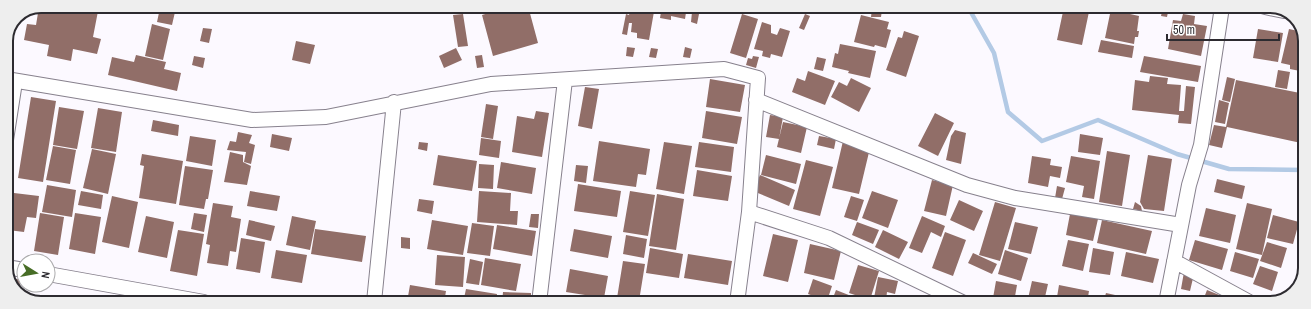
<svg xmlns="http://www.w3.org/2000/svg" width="1311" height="309" viewBox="0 0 1311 309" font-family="'Archivo Narrow',sans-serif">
  <rect width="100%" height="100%" fill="#fcf9ff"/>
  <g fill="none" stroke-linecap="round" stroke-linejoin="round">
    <path stroke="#b3cae5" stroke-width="4.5" d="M962 7H968L994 53 1008 112 1042 141 1098 120 1177 154 1229 169 1304 170"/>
  </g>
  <path fill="#916e68" d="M41 6H99L93 37 101 39 97 54 73 49 71 61 47 56 49 45 24 40 27 24 36 25 39 7Z
    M159 6H178L177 11Z
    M512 6H528L538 43 493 56 482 15Z
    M631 6H655L649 40 637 38V33L631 32 632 23H629L627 35 622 34 626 14 629 15Z
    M662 6H687L685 19 671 16V20L660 18Z
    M1064 7H1090L1082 45 1057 40Z
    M1120 7H1131L1130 14 1139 16 1137 31H1139L1138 37H1135L1134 44 1105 38 1111 9 1119 11Z
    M1163 7H1169L1167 17 1161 16Z
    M160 8 175 12 172 25 157 22Z
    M872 9 882 10 881 17H871Z
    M692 12 699 14 697 24 691 22Z
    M463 14 468 46 458 47 453 15Z
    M742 14 758 19 746 58 730 53Z
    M805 14 810 16 804 30 799 28Z
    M1183 14 1195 16 1194 24 1207 26 1201 56 1168 49 1173 20 1181 21Z
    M861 15 889 22 887 29 891 30 886 48 875 45 874 47 854 42Z
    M762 22 771 25V33L777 35 780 28 790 31 782 57 771 54 770 58 762 56 763 51 754 49Z
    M152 24 170 29 163 60 145 56Z
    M203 28 212 29 209 43 200 41Z
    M1258 29 1283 33 1278 62 1253 58Z
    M1289 29 1303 32 1305 37V72L1290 69V65L1281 63Z
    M904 31 919 36 906 77 886 70 898 37 902 38Z
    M1101 40 1134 46 1132 58 1098 52Z
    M296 41 315 45 310 64 292 60Z
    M840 44 876 51 870 78 848 73 849 71 832 67 835 53 838 54Z
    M627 47 635 48 633 57 626 56Z
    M685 47 692 49 690 58 683 57Z
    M456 48 462 60 444 68 439 56Z
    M651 48 658 49 656 58 649 57Z
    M136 55 166 62 164 69 181 73 177 91 108 75 112 57 134 62Z
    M482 55 484 67 477 68 475 56Z
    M194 56 205 58 203 68 192 65Z
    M753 56 759 57 756 68 746 65 748 58 752 59Z
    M1144 56 1201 66 1198 82 1140 72Z
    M817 57 826 59 823 71 814 69Z
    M1278 70 1290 72 1287 89 1275 87Z
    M808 71 835 81 825 105 792 92 797 78 805 81Z
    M1150 76 1168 78 1167 84 1181 85 1179 111H1184L1186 86 1195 87 1191 124 1178 123 1179 115 1132 110 1135 80 1149 82Z
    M1227 77 1235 79 1230 102 1222 100Z
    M851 78 871 88 859 112 831 97 839 82 847 86Z
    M710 79 745 85 740 112 706 107Z
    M1236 80 1305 94V127L1301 143 1227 127 1222 148 1209 145 1214 125 1226 127Z
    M585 87 599 89 592 129 578 126Z
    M31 97 56 101 43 182 18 178Z
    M1219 100 1229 103 1225 124 1215 122Z
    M486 104 498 106 493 139 481 137Z
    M59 107 84 111 77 149 53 145Z
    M98 108 122 112 116 152 91 148Z
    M536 111 549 113 542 157 512 152 517 116 534 119Z
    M706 111 742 117 737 144 702 138Z
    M935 113 954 123 938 156 918 146Z
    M770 115 783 117 779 139 766 137Z
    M153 120 179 125 178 136 151 131Z
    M783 122 807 127 801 153 777 147Z
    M955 130 966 133 961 164 946 160 951 136Z
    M238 132 252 135 249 143 255 145 251 164 244 162 246 152 227 150 230 141 236 142Z
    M272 134 292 138 289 151 270 147Z
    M1080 134 1103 138 1100 155 1078 152Z
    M190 136 216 140 212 166 186 161Z
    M819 136 836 139 834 149 817 145Z
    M481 138 501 141 499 158 479 155Z
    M599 141 650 149 646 175 638 174 636 187 593 181Z
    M843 141 870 148 859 194 832 188Z
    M419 142 428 143 427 151 418 149Z
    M664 142 692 146 684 194 656 189Z
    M699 142 734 147 731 172 695 167Z
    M53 146 76 150 70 184 46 180Z
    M92 149 116 154 108 194 83 188Z
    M1107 151 1130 155 1122 206 1099 202Z
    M230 152 243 155V162L251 166 247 185 224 182Z
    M142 154 183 161 176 204 139 198 144 166 140 165Z
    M438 155 477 161 472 191 433 185Z
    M766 155 801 164 796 184 761 175Z
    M1148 155 1172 159 1164 211 1144 209 1140 202Z
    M1032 156 1051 159 1050 165 1062 167 1060 178 1050 176 1048 187 1028 183Z
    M1071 156 1100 161 1094 199 1082 197 1084 186 1066 182Z
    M806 160 833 167 820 216 793 209Z
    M501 162 536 168 532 194 497 188Z
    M479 164 494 165 493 189 478 188Z
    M576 165 588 166 586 183 574 181Z
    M185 166 213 170 208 199H206L204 209 179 205Z
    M697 170 732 176 728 201 693 196Z
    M760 175 795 190 789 206 753 191Z
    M1217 179 1245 186 1242 199 1214 192Z
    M932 180 953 185 946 216 924 211Z
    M578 184 621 191 617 217 574 211Z
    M47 185 76 190 72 217 42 212Z
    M1057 186 1065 188 1062 199 1055 198Z
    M81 191 103 195 101 209 78 205Z
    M250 191 280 196 277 211 247 206Z
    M479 191 511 193 510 211H518L517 225 477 222Z
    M630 191 655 195 648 236 623 232Z
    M872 191 898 200 888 228 862 218Z
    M14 193 39 196 36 218 27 217 24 232 8 230Z
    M657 194 684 199 676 250 649 246Z
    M112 196 138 202 129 248 102 242Z
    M851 196 864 200 857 221 844 217Z
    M419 199 434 201 432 214 417 211Z
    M959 200 983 211 974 231 950 220Z
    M995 202 1016 208 1000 261 979 255Z
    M1135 202 1141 206 1142 211 1133 209Z
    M213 203 233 206 231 217 241 219 236 252 230 251 228 266 207 263 210 245 206 244Z
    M1247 203 1272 209 1262 255 1236 249Z
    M1206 208 1236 215 1230 243 1199 236Z
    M40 213 64 217 58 255 34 251Z
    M75 213 101 217 95 254 69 249Z
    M194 213 207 215 204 232 191 229Z
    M531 214H539L538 228 529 227Z
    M1070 214 1098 219 1093 241 1066 235Z
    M1273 215 1299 222 1293 244 1267 238Z
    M146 216 174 222 167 258 138 252Z
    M292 216 316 221 310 250 286 245Z
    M922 216 945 226 941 237 931 232 922 253 909 248Z
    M249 220 275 226 271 241 246 235Z
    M432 220 468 226 463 255 427 249Z
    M1102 220 1152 231 1146 254 1097 243Z
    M857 222 879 230 873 244 852 235Z
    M1015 222 1038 227 1031 254 1008 249Z
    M472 223 494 226 490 256 467 253Z
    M497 225 536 231 532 256 493 249Z
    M315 229 366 236 362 262 311 254Z
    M574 229 612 236 608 258 570 251Z
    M178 230 204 234 197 276 170 271Z
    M883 230 908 242 899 259 875 247Z
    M945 232 966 240 953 276 932 268Z
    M773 234 798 240 788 282 763 276Z
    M626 235 647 239 644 258 623 254Z
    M401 237 410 238V249L401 248Z
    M241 238 265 242 260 273 236 269Z
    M1068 240 1089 244 1083 271 1062 266Z
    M1195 240 1228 249 1222 270 1189 260Z
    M1267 242 1287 248 1281 268 1260 261Z
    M1304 242V266L1297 263Z
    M810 244 841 251 834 280 804 273Z
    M650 248 683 254 679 278 646 273Z
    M1093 248 1114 252 1110 275 1089 272Z
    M276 250 307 255 302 283 271 278Z
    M1005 250 1028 258 1021 281 998 274Z
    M1126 252 1159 259 1153 283 1121 276Z
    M1235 252 1259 259 1253 278 1230 271Z
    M973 253 997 264 992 274 968 263Z
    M688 254 732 261 728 285 684 278Z
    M437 255 465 257 463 287 435 285Z
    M485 258 521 264 516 291 481 285Z
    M470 259 483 262 479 285 466 283Z
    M623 261 645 264 639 301 617 298Z
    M858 265 879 271 870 300 849 293Z
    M1260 266 1278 272 1272 291 1253 284Z
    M570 269 608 276 604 298 566 292Z
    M1184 272 1194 274 1190 291 1181 289Z
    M9 277 21 280 18 293 15 291Z
    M878 277 898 281 895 294 887 292 886 300 874 298Z
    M813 279 832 286 827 301 808 294Z
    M996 281 1017 285 1014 302 993 298Z
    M1032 281 1048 284 1045 297 1051 298 1050 303H1027Z
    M410 285 446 291 444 303 407 302Z
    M1059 285 1089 291 1087 303H1056Z
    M466 289 497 294 496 303H463Z
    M836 290 864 301 863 303H831Z
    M1207 290 1239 303H1202Z
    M503 292 531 293V303H502Z
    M1106 293 1147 302V303H1103Z
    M890 297 904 303H888Z
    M97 298 116 302H97Z"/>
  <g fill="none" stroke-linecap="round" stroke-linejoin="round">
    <g stroke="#87818d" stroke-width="16">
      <path id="minor" d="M1265 7 1284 11
        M6 79 252 120 326 117 491 84 724 69 758 78 749 212 737 303
        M756 100 967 185 1015 198 1181 225
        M6 140 15 82
        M749 212 829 238 964 303
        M1174 261 1251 303
        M6 267 24 270
        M48 274 204 302
        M374 302 394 102
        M539 303 565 80
        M1166 303 1189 185 1201 145 1222 7"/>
    </g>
    <use href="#minor" stroke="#fff" stroke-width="14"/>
  </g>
  <path d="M0 0H1311V309H0ZM41 13H1270A28 28 0 0 1 1298 41V268A28 28 0 0 1 1270 296H41A28 28 0 0 1 13 268V41A28 28 0 0 1 41 13Z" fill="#eee" fill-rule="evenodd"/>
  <path fill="none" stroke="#2d2b30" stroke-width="2" d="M41 13H1270A28 28 0 0 1 1298 41V268A28 28 0 0 1 1270 296H41A28 28 0 0 1 13 268V41A28 28 0 0 1 41 13Z"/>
  <g transform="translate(36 273) rotate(101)"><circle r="19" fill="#ffffff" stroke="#abaaac"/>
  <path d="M0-3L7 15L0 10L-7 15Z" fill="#476d26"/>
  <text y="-6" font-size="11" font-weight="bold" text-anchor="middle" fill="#2d2b30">N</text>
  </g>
  <path d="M1167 34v6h112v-6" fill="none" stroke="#2d2b30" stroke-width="2"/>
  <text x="1173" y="34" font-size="12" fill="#2d2b30" stroke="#ffffff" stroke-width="3" paint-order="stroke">50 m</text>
</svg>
